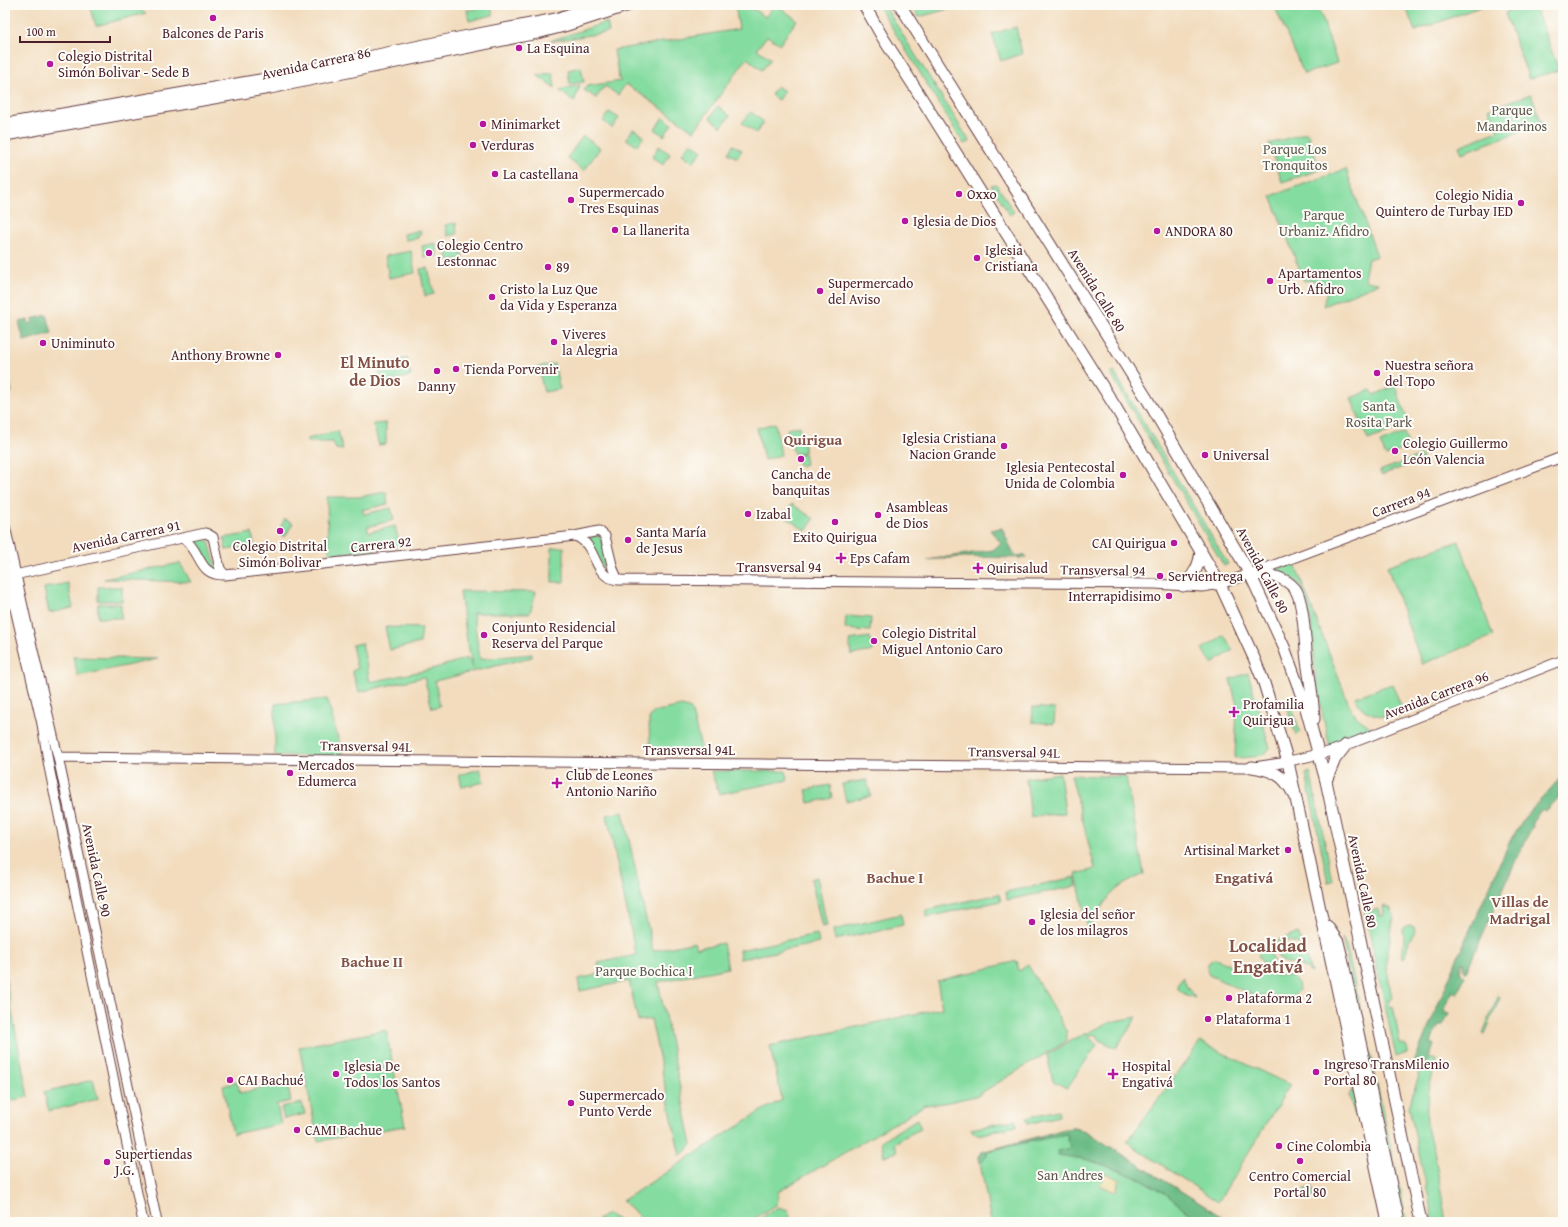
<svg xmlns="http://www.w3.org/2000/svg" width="1568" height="1227" viewBox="0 0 1568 1227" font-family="'Gentium Book Plus',serif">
  <rect width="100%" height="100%" fill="#fdfcf7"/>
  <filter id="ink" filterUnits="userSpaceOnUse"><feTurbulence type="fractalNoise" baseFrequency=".025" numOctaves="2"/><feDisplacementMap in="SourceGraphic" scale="8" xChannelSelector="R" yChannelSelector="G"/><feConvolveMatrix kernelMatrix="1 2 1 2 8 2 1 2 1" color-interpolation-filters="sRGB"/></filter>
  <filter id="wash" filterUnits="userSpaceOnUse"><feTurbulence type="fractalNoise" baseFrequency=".012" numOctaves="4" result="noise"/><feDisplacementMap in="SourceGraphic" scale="16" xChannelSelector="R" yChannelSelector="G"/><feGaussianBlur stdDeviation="0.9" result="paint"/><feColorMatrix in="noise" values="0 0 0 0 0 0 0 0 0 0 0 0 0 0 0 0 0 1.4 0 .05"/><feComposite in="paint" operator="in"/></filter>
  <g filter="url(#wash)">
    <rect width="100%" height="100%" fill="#f2dcbd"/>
    <path fill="#85dca0" stroke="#687e66" d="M90 5H134L146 13 96 26Z
      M477 5H491L493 15 469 21 467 10 477 9Z
      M735 5H748L765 17 775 5H777L797 20 780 44 767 36 757 49 771 59 762 70 747 58 694 131 626 84 618 95 605 86 596 98 584 90 587 86 621 81 619 79 614 50 739 29Z
      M878 5H884L970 142 964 144Z
      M911 5H955L956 7 919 17Z
      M1274 5H1316L1322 17 1337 63 1304 74Z
      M1405 5H1485L1415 31Z
      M1520 5H1534L1559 70 1529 79 1505 13Z
      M607 22 609 32 547 42Z
      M1016 27 1022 54 1001 61 992 34Z
      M581 67 584 82 570 84 568 70Z
      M553 73 555 88 537 75Z
      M580 85 574 102 559 90Z
      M777 86 784 91 778 100 771 95Z
      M1531 94 1542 123 1462 153 1459 146 1498 131 1489 109Z
      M718 106 730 116 721 127 710 118Z
      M609 112 619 118 612 128 603 121Z
      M751 112 764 122 756 133 742 123Z
      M663 117 672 124 664 136 655 129Z
      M633 129 644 136 637 146 626 139Z
      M1307 132 1320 170 1282 182 1269 144Z
      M583 136 600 148 584 171 567 158Z
      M691 142 702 151 693 162 682 154Z
      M733 145 742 150 737 158 728 153Z
      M659 146 670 154 663 165 652 157Z
      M1346 169 1377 256 1368 259 1365 274 1366 281 1379 283 1323 306 1328 287 1312 280 1304 281 1271 196Z
      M996 184 1014 212 1010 215 991 185Z
      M456 223 457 234 448 236 445 225Z
      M420 230 421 234 418 235V238L405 240 404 234Z
      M459 242 463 258 448 261 446 244Z
      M436 243 437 256 424 257 422 246Z
      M411 251 415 273 389 278 385 256Z
      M428 268 434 294 425 296 420 269Z
      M407 358 411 376 382 383 378 365Z
      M5 363 12 392 5 393Z
      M554 364 560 389 544 392 538 367Z
      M1114 372 1228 564 1224 566 1111 374Z
      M1395 386 1409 424 1368 440 1351 398 1371 390 1374 395Z
      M386 423V444L379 445 373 424Z
      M775 423 781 455 764 460 757 428Z
      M799 426 805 451 794 454 787 429Z
      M338 431 343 450 336 449 333 442H307V439Z
      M1404 433 1409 447 1386 456 1380 443Z
      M804 453 806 464 799 466 796 455Z
      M1421 455 1422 460 1381 475 1380 471Z
      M386 492 388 504 362 510 364 514 391 508 394 520 367 527 369 532 395 526 400 546 360 552 330 554 328 544 327 497H359Z
      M792 504 814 519 806 531 784 516Z
      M285 519 293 523 285 537 277 533Z
      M252 533 254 545 226 550 224 538Z
      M596 535 600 536 613 574 606 573 590 544V538Z
      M203 538 209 541 217 570H210L195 543 197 540Z
      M1459 541 1493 636 1422 664 1387 566Z
      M564 547V582H552V548Z
      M180 563 191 582 104 579Z
      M1292 564 1296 567 1351 710 1358 718 1373 729 1374 731 1330 748C1324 722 1318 696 1315 670 1312 644 1314 613 1302 589 1295 576 1283 572 1269 572Z
      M68 583 73 608 49 613 44 588Z
      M98 587H122V601H98Z
      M460 591 536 592 530 613H473L480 659 532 654V657L435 681 440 706 432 708 424 677 359 692 352 671 357 669 352 645 362 643 370 682 432 669 468 658 473 668 467 641Z
      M98 604H121V618H98Z
      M846 616 871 618 870 631 845 629Z
      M385 627 422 628 420 643 390 650Z
      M1224 635 1233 650 1212 664 1202 649Z
      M870 637 873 651 851 655 849 640Z
      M73 657 158 659 78 676Z
      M1248 673 1270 748C1262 759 1248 757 1235 758L1237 705 1230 679Z
      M1392 684 1405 715C1392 718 1372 717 1362 708 1359 705 1357 700 1355 697Z
      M327 699 343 756H275V704Z
      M1290 701 1300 732 1296 735 1286 703Z
      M682 706 691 709 701 747 693 755 650 749 649 719 653 712Z
      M1033 707 1055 709 1054 724 1032 722Z
      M480 769 484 782 462 787 459 775Z
      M711 771H786L788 780 719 794Z
      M1310 772 1333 881 1328 882 1306 774Z
      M1060 773 1065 813 1031 817 1026 778Z
      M1071 775 1126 777 1144 874C1136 878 1128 882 1121 886 1106 897 1097 914 1088 929L1076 874 1095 869Z
      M867 780 871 796 846 801 842 784Z
      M830 785 832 798 809 803 806 790Z
      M623 812 653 951 695 942 697 948 723 943 728 968 658 982 692 1145 680 1156 651 1019 638 1021 629 981 580 991 578 979 601 974 598 963 636 955 607 815Z
      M817 877 827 926 822 927 811 879Z
      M1075 877 1077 886 1007 900 1006 892Z
      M999 894 1001 901 927 917 926 910Z
      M1383 906 1390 908 1394 915 1386 963 1392 999 1388 1000 1390 1007 1393 1006 1400 1043 1406 1045 1407 1053 1396 1057 1365 912 1378 909 1380 916 1384 915Z
      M901 914 903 925 835 940 833 930Z
      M1410 925 1414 927 1415 932 1409 940 1405 957 1402 958 1404 939 1403 930 1405 927Z
      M1298 933 1302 945C1298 944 1294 942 1290 941 1273 939 1266 952 1275 965L1263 964 1258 955C1265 943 1285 938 1298 933Z
      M817 934 819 943 740 959 739 950Z
      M1342 938 1347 948 1407 1222H1402Z
      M1288 947 1305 953 1311 973C1309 971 1306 968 1303 967 1294 962 1281 966 1277 955L1280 949Z
      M1215 959 1253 973 1291 976 1298 983 1299 990 1295 995 1292 996H1255L1209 975C1205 968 1207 961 1215 959Z
      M1017 961 1019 971 1028 965 1066 1030 1067 1041 976 1096 944 1103 925 1105 778 1192V1201L776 1205 749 1222H646L622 1201 761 1111 782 1100 770 1046 942 1008 937 981Z
      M5 975 28 1097 5 1102Z
      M1183 977 1187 987 1195 998C1188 995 1177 993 1177 984Z
      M1498 997 1500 998 1485 1034 1483 1033Z
      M1137 1017 1116 1048 1099 1040 1095 1034 1088 1036 1097 1045 1067 1088 1053 1081 1047 1055 1072 1040 1111 1022Z
      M386 1030 405 1126 318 1141 299 1047Z
      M1200 1042 1290 1085 1218 1202 1127 1142Z
      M1429 1058 1436 1060C1429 1089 1420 1122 1434 1150L1446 1222H1434L1409 1107 1423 1062Z
      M93 1080 98 1099 49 1111 44 1092Z
      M237 1082 240 1093 287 1083 291 1101 277 1104 281 1124 233 1134 223 1086Z
      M1353 1090 1359 1115 1355 1117 1349 1095Z
      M302 1103 305 1114 284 1119 281 1107Z
      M1058 1110 1059 1116 1028 1124 1026 1118Z
      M917 1119 921 1129 902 1138 894 1144 897 1152 884 1156 881 1141Z
      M1015 1120 1017 1126 978 1135 974 1133 971 1129Z
      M1073 1128 1085 1131 1230 1222H991L979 1157 982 1152 1065 1129Z
      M1312 1188 1314 1197 1306 1199 1304 1189H1308V1193L1311 1192 1309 1189Z
      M778 1207 788 1210 791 1222H782V1219L777 1222H755Z
      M607 1214 622 1222H594Z"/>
    <path fill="#6cbc86" stroke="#5b6e58" d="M47 315 52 333 24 341 19 322 28 320 29 324 33 322 32 319Z
      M1002 528 1013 553 1017 556 1025 555 1026 558 963 557 927 560 993 550 1001 543 990 530Z
      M1563 775V792L1545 811 1542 809 1532 822 1533 826 1517 858 1466 972 1463 967 1464 963H1462L1460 972 1465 976 1457 995 1453 991 1447 1002 1444 1011 1449 1013 1443 1025H1439L1431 1042 1434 1045 1427 1062 1413 1064 1463 945 1510 841 1524 818Z
      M1073 1128 1085 1131 1230 1222H1200L1166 1194 1140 1179 1104 1165 1084 1159 1058 1155 1057 1151 1070 1148 1067 1134 987 1151V1156L980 1163 979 1157 982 1152Z"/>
    <path fill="#eeda9e" stroke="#9c7c64" d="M1105 1173 1120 1180 1115 1192 1100 1185Z"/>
  </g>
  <g filter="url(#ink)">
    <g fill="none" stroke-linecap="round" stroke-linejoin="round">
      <g stroke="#633b41" stroke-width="11">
        <path id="secondary" d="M5 526 28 629 58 757 157 1222
          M575 536C599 545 591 577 618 580L1033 583 1155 584 1202 587 1220 584 1250 574 1562 457 1563 460
          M183 538C203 552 197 576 225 575L575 536 599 531 605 536 613 569 618 580
          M5 566 42 724 49 767 143 1222
          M10 576 205 533 208 534 213 537 220 569 225 575
          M58 757 645 763 1247 768 1281 763 1332 751 1563 660"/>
      </g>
      <g stroke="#633b41" stroke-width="13">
        <path id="primary" d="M5 124 260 80 453 39 556 19 598 5
          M5 135 270 88 537 33 564 26 629 5"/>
      </g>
      <g stroke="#633b41" stroke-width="13">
        <path id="trunk" d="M864 5 883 38 912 83 1116 408 1220 584 1254 658 1264 683 1288 762 1388 1222
          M900 5 1147 399 1250 574 1284 647 1305 705 1326 781 1421 1222
          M1250 574C1265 574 1284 575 1295 589 1304 600 1305 645 1307 661 1310 680 1313 699 1314 719
          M1183 586C1193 576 1200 566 1201 550
          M1252 767C1272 770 1283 774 1293 793
          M1326 781 1335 759 1346 745
          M1327 926 1338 942 1341 954 1399 1222"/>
      </g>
      <use href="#secondary" stroke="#fff" stroke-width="9"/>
      <use href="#primary" stroke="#fff" stroke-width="11"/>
      <use href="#trunk" stroke="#fff" stroke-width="11"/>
    </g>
  </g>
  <g fill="#b5179e" stroke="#fdfcf7" stroke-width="1.5">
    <circle cx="213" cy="18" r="4"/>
    <circle cx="519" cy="48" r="4"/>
    <circle cx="50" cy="64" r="4"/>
    <circle cx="483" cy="124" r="4"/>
    <circle cx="473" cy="145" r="4"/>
    <circle cx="495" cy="174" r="4"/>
    <circle cx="959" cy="194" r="4"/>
    <circle cx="571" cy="200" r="4"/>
    <circle cx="1521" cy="203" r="4"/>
    <circle cx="905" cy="221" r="4"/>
    <circle cx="615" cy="230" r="4"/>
    <circle cx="1157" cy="231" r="4"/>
    <circle cx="429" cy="253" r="4"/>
    <circle cx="977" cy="258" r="4"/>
    <circle cx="548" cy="267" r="4"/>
    <circle cx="1270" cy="281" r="4"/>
    <circle cx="820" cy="291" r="4"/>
    <circle cx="492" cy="297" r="4"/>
    <circle cx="554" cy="342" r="4"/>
    <circle cx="43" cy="343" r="4"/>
    <circle cx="278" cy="355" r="4"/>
    <circle cx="456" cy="369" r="4"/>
    <circle cx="437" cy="371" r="4"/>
    <circle cx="1377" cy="373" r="4"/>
    <circle cx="1004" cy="446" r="4"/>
    <circle cx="1395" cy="451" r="4"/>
    <circle cx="1205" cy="455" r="4"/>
    <circle cx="801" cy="459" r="4"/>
    <circle cx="1123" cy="475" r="4"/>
    <circle cx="748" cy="514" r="4"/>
    <circle cx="878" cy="515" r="4"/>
    <circle cx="835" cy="522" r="4"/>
    <circle cx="280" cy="531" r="4"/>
    <circle cx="628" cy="540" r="4"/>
    <circle cx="1174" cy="543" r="4"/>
    <path d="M839 552h4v4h4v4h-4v4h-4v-4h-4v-4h4z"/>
    <path d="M976 562h4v4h4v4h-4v4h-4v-4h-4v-4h4z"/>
    <circle cx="1160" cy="576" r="4"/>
    <circle cx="1169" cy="596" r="4"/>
    <circle cx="484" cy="635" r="4"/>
    <circle cx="874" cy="641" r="4"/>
    <path d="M1232 706h4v4h4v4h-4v4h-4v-4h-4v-4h4z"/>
    <circle cx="290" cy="773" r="4"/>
    <path d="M555 777h4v4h4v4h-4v4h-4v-4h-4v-4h4z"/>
    <circle cx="1288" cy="850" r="4"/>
    <circle cx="1032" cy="922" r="4"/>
    <circle cx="1229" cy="998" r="4"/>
    <circle cx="1208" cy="1019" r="4"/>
    <circle cx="1316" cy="1072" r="4"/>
    <circle cx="336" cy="1074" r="4"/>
    <path d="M1111 1068h4v4h4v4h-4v4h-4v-4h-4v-4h4z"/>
    <circle cx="230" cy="1080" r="4"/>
    <circle cx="571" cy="1103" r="4"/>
    <circle cx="297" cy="1130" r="4"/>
    <circle cx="1279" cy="1146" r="4"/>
    <circle cx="1300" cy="1161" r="4"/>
    <circle cx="107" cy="1162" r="4"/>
  </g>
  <g text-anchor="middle" stroke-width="4" stroke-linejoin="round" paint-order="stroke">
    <g font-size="14" fill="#4a1f2b" stroke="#fdfcf7" text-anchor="start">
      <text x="213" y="38" text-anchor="middle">Balcones de Paris</text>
      <text x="527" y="53">La Esquina</text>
      <text x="58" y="61">Colegio Distrital<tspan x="58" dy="16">Simón Bolivar - Sede B</tspan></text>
      <text x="491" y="129">Minimarket</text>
      <text x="481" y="150">Verduras</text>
      <text x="503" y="179">La castellana</text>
      <text x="579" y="197">Supermercado<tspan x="579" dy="16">Tres Esquinas</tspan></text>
      <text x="967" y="199">Oxxo</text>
      <text x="1513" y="200" text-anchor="end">Colegio Nidia<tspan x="1513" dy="16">Quintero de Turbay IED</tspan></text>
      <text x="913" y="226">Iglesia de Dios</text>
      <text x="623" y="235">La llanerita</text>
      <text x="1165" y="236">ANDORA 80</text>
      <text x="437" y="250">Colegio Centro<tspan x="437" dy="16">Lestonnac</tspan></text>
      <text x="985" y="255">Iglesia<tspan x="985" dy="16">Cristiana</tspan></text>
      <text x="556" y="272">89</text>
      <text x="1278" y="278">Apartamentos<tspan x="1278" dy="16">Urb. Afidro</tspan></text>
      <text x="828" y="288">Supermercado<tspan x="828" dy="16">del Aviso</tspan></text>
      <text x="500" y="294">Cristo la Luz Que<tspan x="500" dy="16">da Vida y Esperanza</tspan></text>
      <text x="562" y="339">Viveres<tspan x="562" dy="16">la Alegria</tspan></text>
      <text x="51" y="348">Uniminuto</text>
      <text x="270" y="360" text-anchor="end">Anthony Browne</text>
      <text x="1385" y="370">Nuestra señora<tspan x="1385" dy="16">del Topo</tspan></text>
      <text x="464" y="374">Tienda Porvenir</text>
      <text x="437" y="391" text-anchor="middle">Danny</text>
      <text x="996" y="443" text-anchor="end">Iglesia Cristiana<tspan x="996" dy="16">Nacion Grande</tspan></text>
      <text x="1403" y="448">Colegio Guillermo<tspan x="1403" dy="16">León Valencia</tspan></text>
      <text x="1213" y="460">Universal</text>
      <text x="1115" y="472" text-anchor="end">Iglesia Pentecostal<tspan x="1115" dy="16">Unida de Colombia</tspan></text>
      <text x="801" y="479" text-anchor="middle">Cancha de<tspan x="801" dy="16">banquitas</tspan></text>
      <text x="886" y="512">Asambleas<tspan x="886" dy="16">de Dios</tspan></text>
      <text x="756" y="519">Izabal</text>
      <text x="636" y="537">Santa María<tspan x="636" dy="16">de Jesus</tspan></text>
      <text x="835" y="542" text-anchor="middle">Exito Quirigua</text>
      <text x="1166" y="548" text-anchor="end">CAI Quirigua</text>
      <text x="280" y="551" text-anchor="middle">Colegio Distrital<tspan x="280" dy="16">Simón Bolivar</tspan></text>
      <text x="850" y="563">Eps Cafam</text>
      <text x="987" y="573">Quirisalud</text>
      <text x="1168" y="581">Servientrega</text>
      <text x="1161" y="601" text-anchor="end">Interrapidisimo</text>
      <text x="492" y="632">Conjunto Residencial<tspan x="492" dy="16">Reserva del Parque</tspan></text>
      <text x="882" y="638">Colegio Distrital<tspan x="882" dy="16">Miguel Antonio Caro</tspan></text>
      <text x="1243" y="709">Profamilia<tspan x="1243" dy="16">Quirigua</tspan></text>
      <text x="298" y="770">Mercados<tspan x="298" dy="16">Edumerca</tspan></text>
      <text x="566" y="780">Club de Leones<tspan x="566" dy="16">Antonio Nariño</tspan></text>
      <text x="1280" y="855" text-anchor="end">Artisinal Market</text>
      <text x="1040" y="919">Iglesia del señor<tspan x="1040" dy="16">de los milagros</tspan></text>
      <text x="1237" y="1003">Plataforma 2</text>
      <text x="1216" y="1024">Plataforma 1</text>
      <text x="1324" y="1069">Ingreso TransMilenio<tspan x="1324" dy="16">Portal 80</tspan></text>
      <text x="344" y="1071">Iglesia De<tspan x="344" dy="16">Todos los Santos</tspan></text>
      <text x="1122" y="1071">Hospital<tspan x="1122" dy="16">Engativá</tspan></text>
      <text x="238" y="1085">CAI Bachué</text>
      <text x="579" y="1100">Supermercado<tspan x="579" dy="16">Punto Verde</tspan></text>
      <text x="305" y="1135">CAMI Bachue</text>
      <text x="1287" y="1151">Cine Colombia</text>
      <text x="115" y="1159">Supertiendas<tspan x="115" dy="16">J.G.</tspan></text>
      <text x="1300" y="1181" text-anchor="middle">Centro Comercial<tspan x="1300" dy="16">Portal 80</tspan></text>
    </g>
    <g font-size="14" fill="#4a1f2b" stroke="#fdfcf7">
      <text transform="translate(316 63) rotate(-12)" y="5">Avenida Carrera 86</text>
      <text transform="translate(1097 290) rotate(58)" y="5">Avenida Calle 80</text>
      <text transform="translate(1401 502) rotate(-21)" y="5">Carrera 94</text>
      <text transform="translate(126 536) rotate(-12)" y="5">Avenida Carrera 91</text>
      <text transform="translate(381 544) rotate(-6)" y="5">Carrera 92</text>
      <text x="779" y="572">Transversal 94</text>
      <text transform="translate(1103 570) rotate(1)" y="5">Transversal 94</text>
      <text transform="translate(1263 570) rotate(62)" y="5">Avenida Calle 80</text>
      <text transform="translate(1436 695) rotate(-21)" y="5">Avenida Carrera 96</text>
      <text transform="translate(366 746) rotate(1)" y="5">Transversal 94L</text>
      <text x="689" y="755">Transversal 94L</text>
      <text transform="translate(1014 752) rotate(1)" y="5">Transversal 94L</text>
      <text transform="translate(97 870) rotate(78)" y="5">Avenida Calle 90</text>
      <text transform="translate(1363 881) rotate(78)" y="5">Avenida Calle 80</text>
    </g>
    <g font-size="14" fill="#5c584e" stroke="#fdfcf7">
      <text x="1512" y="115">Parque<tspan x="1512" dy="16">Mandarinos</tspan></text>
      <text x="1295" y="154">Parque Los<tspan x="1295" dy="16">Tronquitos</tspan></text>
      <text x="1324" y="220">Parque<tspan x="1324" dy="16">Urbaniz. Afidro</tspan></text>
      <text x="1379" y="411">Santa<tspan x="1379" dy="16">Rosita Park</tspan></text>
      <text x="644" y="976">Parque Bochica I</text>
      <text x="1070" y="1180">San Andres</text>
    </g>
    <g font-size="15" font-weight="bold" fill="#825148" stroke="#fdfcf7">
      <text x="813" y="445">Quirigua</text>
      <text x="895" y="883">Bachue I</text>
      <text x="1244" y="883">Engativá</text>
      <text x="1520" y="907">Villas de<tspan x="1520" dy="17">Madrigal</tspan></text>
      <text x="372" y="967">Bachue II</text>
    </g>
    <g font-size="16" font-weight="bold" fill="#825148" stroke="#fdfcf7">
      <text x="375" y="368">El Minuto<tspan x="375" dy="18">de Dios</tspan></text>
    </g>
    <g font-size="18" font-weight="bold" fill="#825148" stroke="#fdfcf7">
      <text x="1268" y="952">Localidad<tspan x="1268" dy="21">Engativá</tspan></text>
    </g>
  </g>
  <rect width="1568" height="1227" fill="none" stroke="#fdfcf7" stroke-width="20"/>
  <path d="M20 36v6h90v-6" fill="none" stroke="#4a1f2b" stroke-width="2"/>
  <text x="26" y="36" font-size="12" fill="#4a1f2b" stroke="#fdfcf7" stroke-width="3" paint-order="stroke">100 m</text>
</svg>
